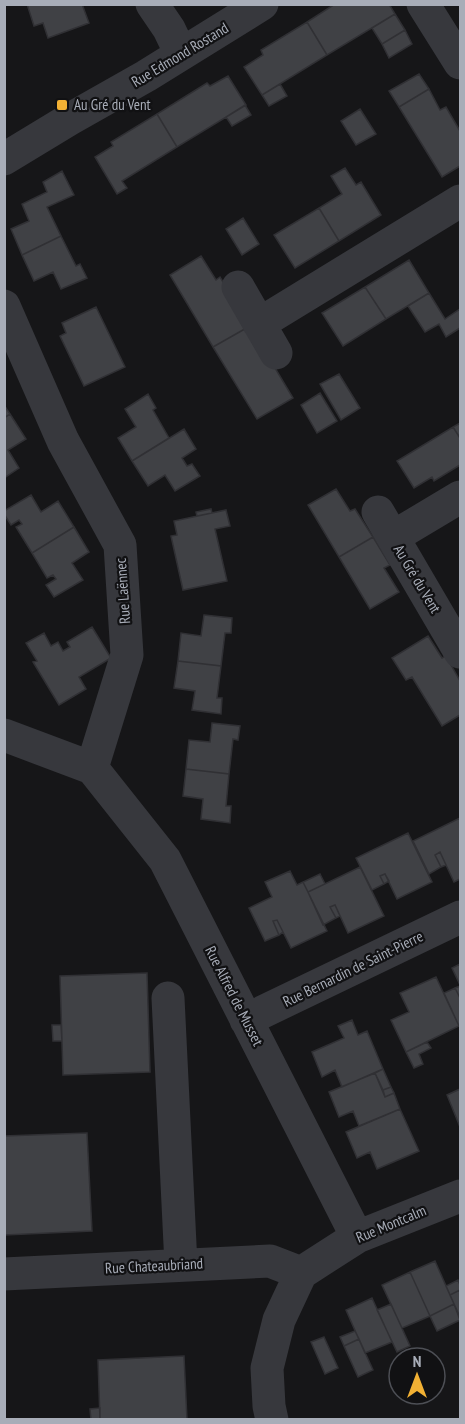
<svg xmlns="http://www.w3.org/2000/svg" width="465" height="1424" viewBox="0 0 465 1424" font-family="'PT Sans Narrow',sans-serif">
  <rect width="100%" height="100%" fill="#161618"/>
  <path fill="#404145" stroke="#303034" stroke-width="1.5" d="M27 4H82L89 23 48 38 43 23 34 26Z
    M335 4H389L395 14 327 55 307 22Z
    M395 14 405 30 382 44 372 28Z
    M307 22 327 55 262 95 244 67 263 55 261 50Z
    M405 30 412 44 389 58 382 44Z
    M419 74 429 89 399 107 389 91Z
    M228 76 246 105 177 147 157 114 207 83 210 86Z
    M280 84 287 96 269 106 262 95Z
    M429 89 440 110 446 107 460 131V166L442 177 399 107Z
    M245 105 251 115 232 126 226 117Z
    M360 109 376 134 356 145 341 121Z
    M157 114 177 147 122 181 127 188 117 194 95 157 113 146 111 142Z
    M345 168 356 185 361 182 381 215 339 241 319 208 342 194 331 176Z
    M62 171 74 195 47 207 61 236 22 255 11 229 29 221 22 204 47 192 43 182Z
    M319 208 339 241 295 268 274 235Z
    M243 218 259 244 242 255 226 229Z
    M61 236 76 266 80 264 87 278 61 289 53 272 34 281 22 255Z
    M201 256 216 280 220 277 250 326 213 347 170 275Z
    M409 260 429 293 386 319 365 287Z
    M365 287 386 319 343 346 322 313Z
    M429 293 445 319 460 309V328L446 337 439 324 425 332 408 306Z
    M96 307 125 367 84 386 60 336 66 333 62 323Z
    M250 326 293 398 257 419 213 347Z
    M339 374 360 408 341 420 320 384Z
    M320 393 337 421 317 433 301 405Z
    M148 394 156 408 153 410 169 438 132 461 118 438 136 427 125 409Z
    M4 405 10 414 4 418Z
    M10 414 26 439 8 450 19 468 4 478V418Z
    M460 423V438L453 427Z
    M453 427 460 438V465L434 481 432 477 414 488 397 461Z
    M184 429 196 449 182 458 187 466 192 464 200 476 175 491 165 475 148 486 132 461Z
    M336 489 350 511 355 509 373 537 339 557 308 505Z
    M31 495 41 512 58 501 74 527 32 553 16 527 22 524 19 520 11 525 4 514V511Z
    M211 509 212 513 197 516 196 512Z
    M226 510 230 526 215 529 227 581 183 590 171 536 177 535 174 521Z
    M74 527 89 552 72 563 83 580 54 597 46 585 56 579 53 575 47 578 32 553Z
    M373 537 390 565 384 568 399 592 370 609 339 557Z
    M204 615 232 618 231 633H225L221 666 178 661 181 633 201 636Z
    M92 627 111 658 79 677 86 689 59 705 33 662 37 661 26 643 44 633 51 646 58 642 63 651 70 647 67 642Z
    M428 636 442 658 446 656 460 681V715L442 726 412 677 406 680 392 658Z
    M178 661 221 666 217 698H222L221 714 192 710 195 691 174 688Z
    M212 723 240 726 238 740 233 739 229 774 186 769 189 740 210 742Z
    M186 769 229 774 226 806H231L230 823 201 819 203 799 183 796Z
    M460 818V879L454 882 440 852 435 855 441 867 429 874 413 841Z
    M408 833 432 882 397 899 385 874 380 876 384 884 372 890 356 858Z
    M440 852 446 865 441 867 435 855Z
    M360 867 384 916 348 933 335 905 330 907 336 918 323 925 308 892Z
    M290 871 297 885 303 882 327 931 291 948 277 920 273 921 279 935 265 941 249 908 272 897 265 882Z
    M320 874 325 884 308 892 303 882Z
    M385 874 389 881 384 884 380 876Z
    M335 905 340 916 336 918 330 907Z
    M277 920 283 932 279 935 273 921Z
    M460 964V985L452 968Z
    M147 973 150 1072 63 1075 60 976Z
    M436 977 459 1026 406 1052 391 1020 409 1012 400 993Z
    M460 986V998L455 988Z
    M455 988 460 998V1026H459L444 993Z
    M352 1020 358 1035 367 1031 383 1069 342 1087 335 1070 322 1077 312 1052 344 1038 338 1026Z
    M52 1025H61L62 1041H53Z
    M427 1042 431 1048 419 1054 423 1064 414 1068 406 1052Z
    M383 1069 391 1087 383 1090 375 1073Z
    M375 1073 385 1097 394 1093 400 1109 359 1126 353 1111 339 1117 329 1092Z
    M391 1087 394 1093 385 1097 383 1090Z
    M460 1089V1127L447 1095Z
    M400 1109 419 1151 377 1169 370 1152 357 1158 346 1132Z
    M87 1133 92 1231 5 1235 4 1136Z
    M435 1261 454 1304 430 1316 410 1272Z
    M410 1272 430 1316 402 1328 382 1285Z
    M458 1280 460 1285V1290L450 1295 446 1286Z
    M460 1290V1317L450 1295Z
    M372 1298 392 1342 365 1353 346 1310Z
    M391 1304 410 1346 397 1352 377 1310Z
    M454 1304 460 1320 437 1331 430 1316Z
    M355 1331 359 1339 344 1346 340 1337Z
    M324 1337 338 1368 325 1374 311 1342Z
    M359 1339 373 1370 358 1377 344 1346Z
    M184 1356 187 1420H100L98 1360Z
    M100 1408V1420H91L90 1409Z"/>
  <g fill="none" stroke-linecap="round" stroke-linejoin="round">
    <path stroke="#37383d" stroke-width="33" d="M152 4 169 29 181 54
      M423 4 460 63
      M4 159 70 119 146 76 262 4
      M238 287 276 353
      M4 306 63 441 120 545 127 655 92 768 4 735
      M259 324 460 201
      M378 512 460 652
      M393 537 460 497
      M92 768 165 860 357 1237
      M168 998 181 1265
      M246 1020 460 917
      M4 1274 270 1261 301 1273
      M272 1420 269 1406 267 1368 279 1320 301 1273 357 1237 460 1196"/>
  </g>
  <rect fill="#f2b134" stroke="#111113" stroke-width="2" x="56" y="99" width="12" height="12" rx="3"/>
  <g text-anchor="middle" stroke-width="4.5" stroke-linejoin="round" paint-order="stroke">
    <g font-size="15" fill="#a8adb8" stroke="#111113">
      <text transform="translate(180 55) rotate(-31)" y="5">Rue Edmond Rostand</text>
      <text transform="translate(417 579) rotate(59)" y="5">Au Gré du Vent</text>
      <text transform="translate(123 591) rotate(-94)" y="5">Rue Laënnec</text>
      <text transform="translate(353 969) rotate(-26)" y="5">Rue Bernardin de Saint-Pierre</text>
      <text transform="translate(234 996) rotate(63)" y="5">Rue Alfred de Musset</text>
      <text transform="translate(391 1224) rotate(-23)" y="5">Rue Montcalm</text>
      <text transform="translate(154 1266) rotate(-3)" y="5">Rue Chateaubriand</text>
    </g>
    <g font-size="15" fill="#a8adb8" stroke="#111113" text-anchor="start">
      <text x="74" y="110">Au Gré du Vent</text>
    </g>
  </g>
  <rect width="465" height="1424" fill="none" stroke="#a8adb8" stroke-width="12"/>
  <g transform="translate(417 1376)"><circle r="28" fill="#111113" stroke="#4d4f55" stroke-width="1.5"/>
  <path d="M0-4.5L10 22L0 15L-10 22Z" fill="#f2b134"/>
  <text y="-9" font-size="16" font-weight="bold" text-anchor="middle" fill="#a8adb8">N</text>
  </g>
</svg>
